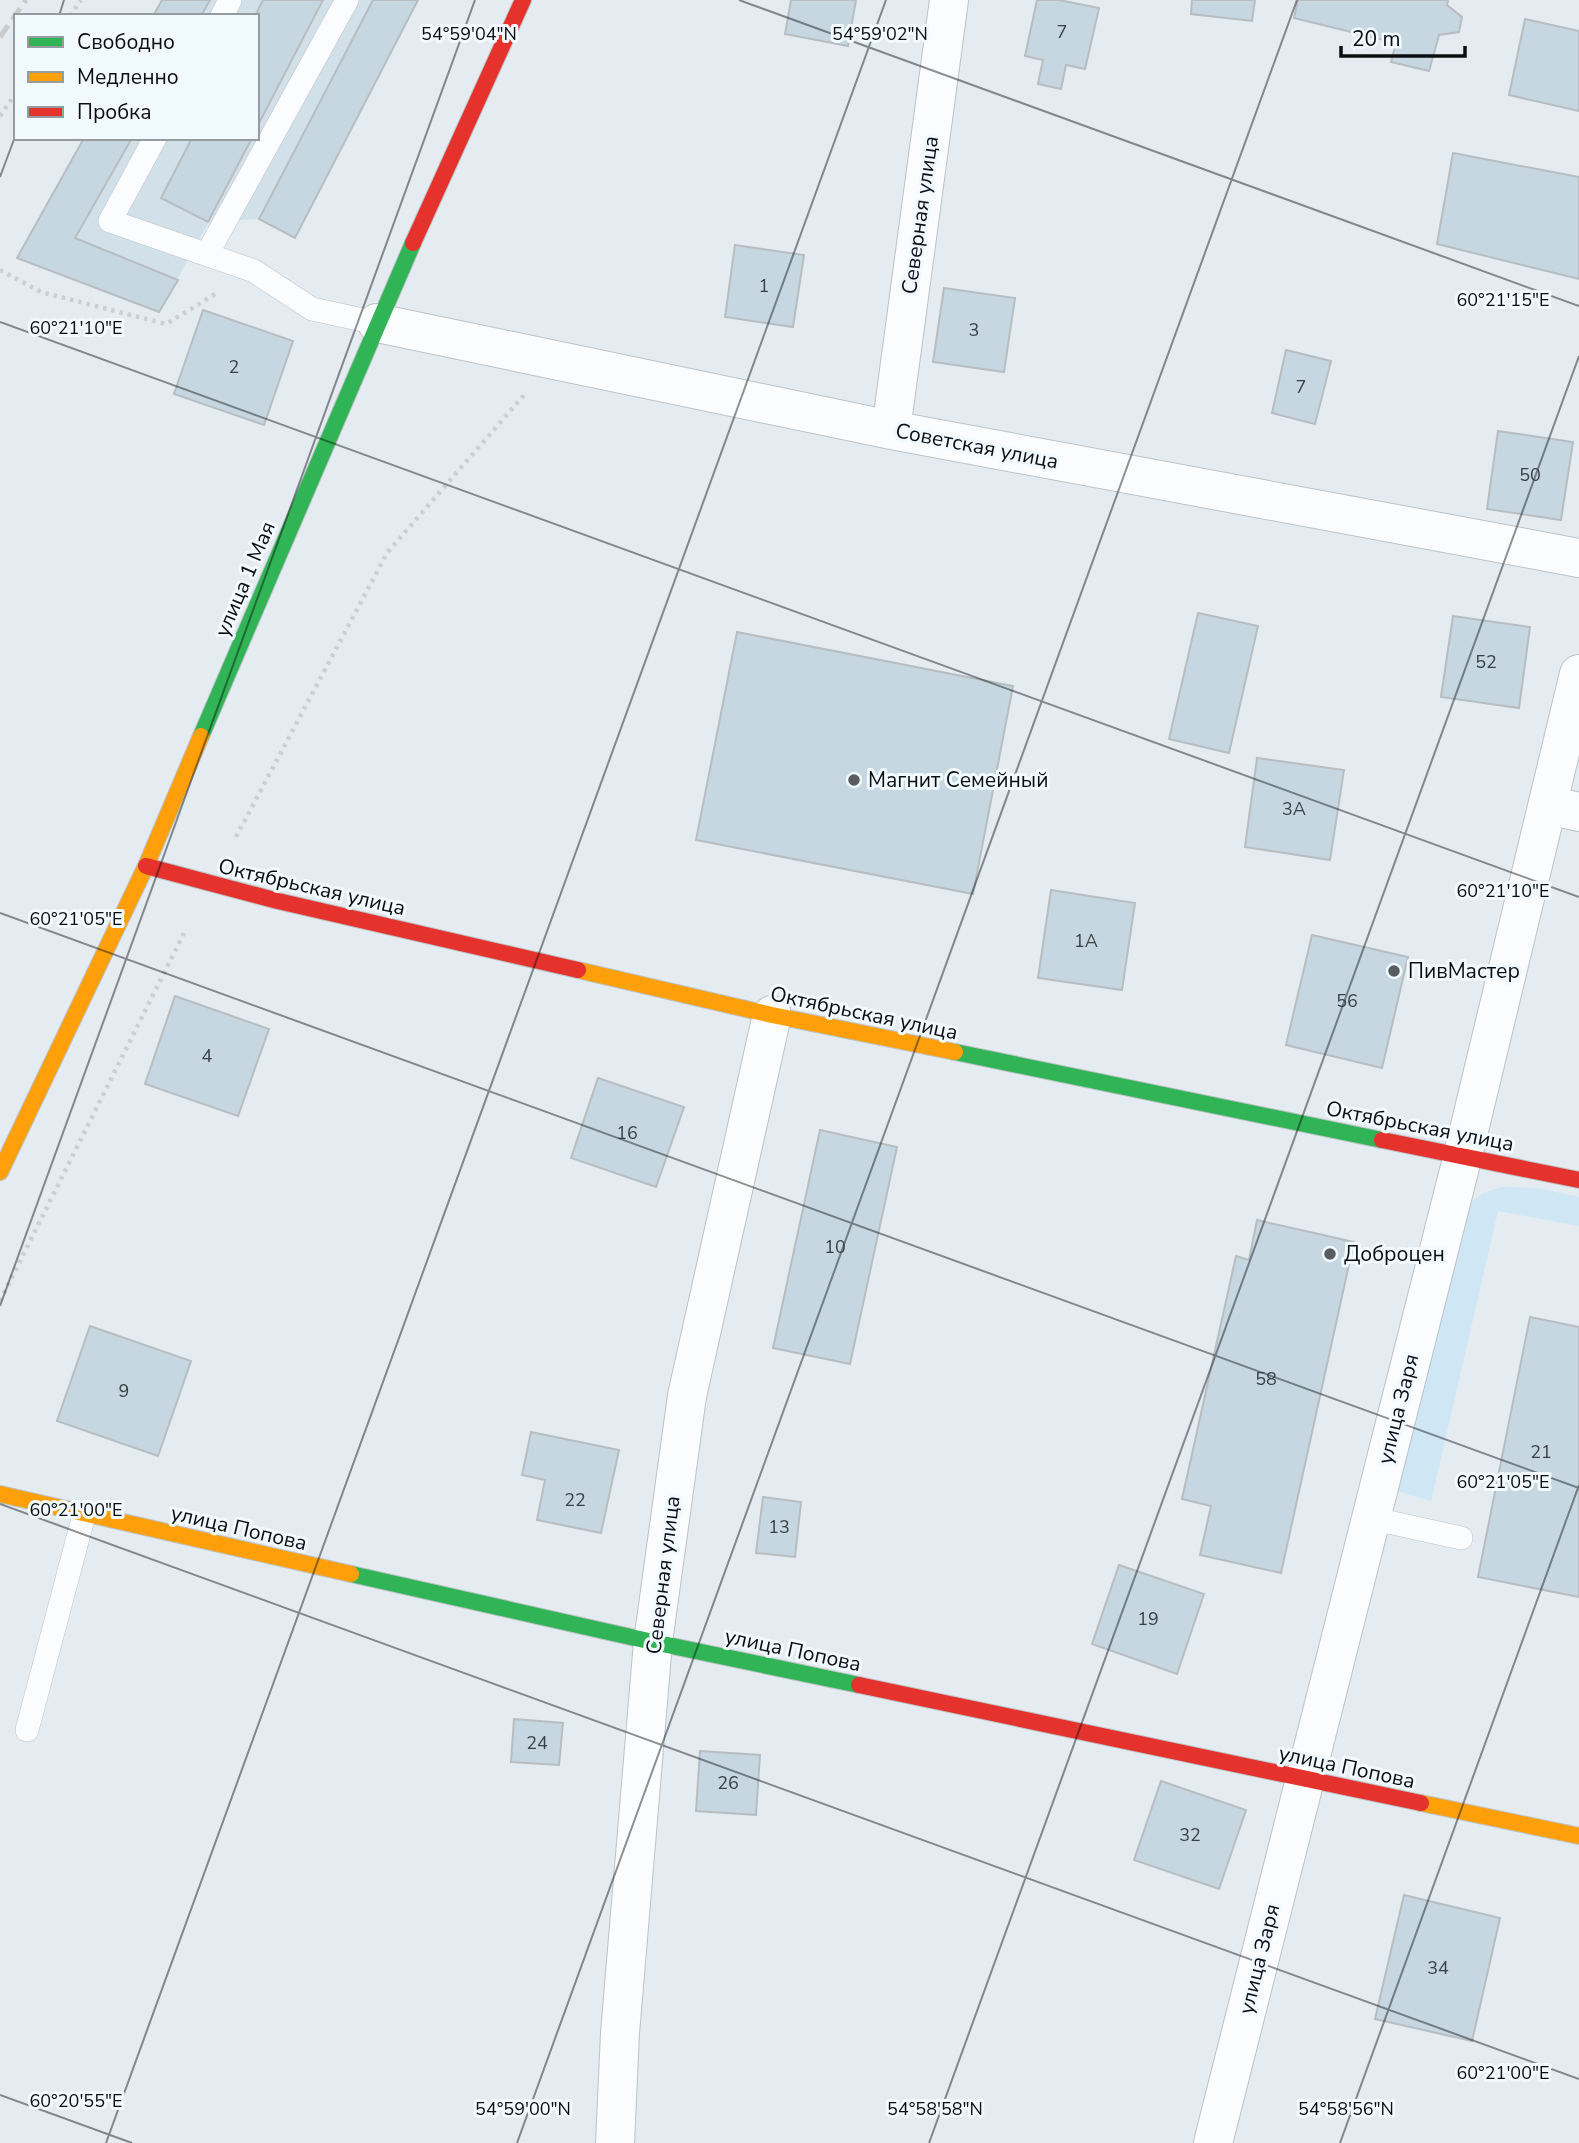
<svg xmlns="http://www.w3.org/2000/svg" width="1579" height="2143" viewBox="0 0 1579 2143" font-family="'Nunito Sans',sans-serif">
  <rect width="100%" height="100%" fill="#e4ecf1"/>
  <path fill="#d2e0ea" d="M162 0H418L295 238 259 219 209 222 159 312 17 258 84 138H257V16H153Z"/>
  <path fill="#cfe6f5" d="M1501 1187 1538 1188 1579 1197V1226L1498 1211 1431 1501 1394 1490 1467 1205 1484 1193Z"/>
  <path fill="#c6d7e1" stroke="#b7bdc1" stroke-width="2" d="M162 0H210L201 16H153Z
    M263 0H323L257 127V16H255Z
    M373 0H418L295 238 259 219Z
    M791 0H856L848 46 785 34Z
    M1037 0H1059L1099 8 1085 69 1066 65 1061 89 1038 84 1043 60 1025 56Z
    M1192 0H1255L1252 21 1191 14Z
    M1298 0H1448L1447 5 1462 17 1459 32 1439 35 1429 71 1391 62 1396 43 1294 18Z
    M1525 19 1579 31V111L1509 95Z
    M84 138H132L75 238 178 280 159 312 17 258Z
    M192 138H252L208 222 161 198Z
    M1453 153 1579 177V279L1437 244Z
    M735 245 804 255 793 327 725 317Z
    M944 288 1015 298 1004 372 933 362Z
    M203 310 293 341 264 425 174 394Z
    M1286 350 1331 361 1315 424 1272 413Z
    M1498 431 1573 442 1561 520 1487 509Z
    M1198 613 1258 626 1229 753 1169 739Z
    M1453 616 1530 627 1519 708 1441 697Z
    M737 632 1013 686 973 894 696 840Z
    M1257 758 1344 770 1330 860 1245 847Z
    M1051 890 1135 903 1122 990 1038 978Z
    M1312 935 1408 957 1382 1068 1286 1045Z
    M175 996 269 1029 238 1116 145 1084Z
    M598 1078 684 1107 656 1187 571 1158Z
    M820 1130 897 1147 850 1364 773 1348Z
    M1257 1220 1354 1242 1281 1573 1200 1555 1211 1506 1182 1499 1236 1256 1249 1260Z
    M1530 1317 1579 1327V1597L1478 1577Z
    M90 1326 191 1361 158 1456 57 1421Z
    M531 1432 619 1450 601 1533 537 1520 545 1480 522 1475Z
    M763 1497 801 1502 795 1557 756 1553Z
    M1119 1565 1204 1594 1177 1674 1092 1644Z
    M514 1719 563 1723 559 1765 511 1762Z
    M700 1751 760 1755 756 1815 696 1811Z
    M1161 1781 1246 1810 1219 1889 1134 1860Z
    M1404 1895 1500 1918 1472 2041 1375 2019Z"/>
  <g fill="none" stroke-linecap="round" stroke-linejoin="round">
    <g stroke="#bcc3c7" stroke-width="24">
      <path id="lane" d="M222 16 230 0
        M155 138 110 221 254 271 312 309 377 323
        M207 254 347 0
        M1370 1518 1461 1538
        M27 1730 84 1515"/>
    </g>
    <g stroke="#bcc3c7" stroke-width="40">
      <path id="street" d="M377 323 891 430 1579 558
        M891 430 949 0
        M1548 805 1579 812
        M615 2143 620 2033 653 1642 687 1396 772 1015
        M1213 2143 1463 1155 1579 674"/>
    </g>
    <g stroke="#bcc3c7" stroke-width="18">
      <path id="fast" d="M201 736 413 243
        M955 1052 1382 1140
        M351 1574 653 1642 859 1685"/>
    </g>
    <g stroke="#bcc3c7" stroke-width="18">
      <path id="slow" d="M578 970 772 1015 955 1052
        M0 1172 146 866 201 736
        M0 1494 351 1574
        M1421 1803 1579 1836"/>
    </g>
    <g stroke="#bcc3c7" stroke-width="18">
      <path id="jam" d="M413 243 523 0
        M146 866 278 901 578 970
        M1382 1140 1579 1180
        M859 1685 1421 1803"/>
    </g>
    <path stroke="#cdcfd1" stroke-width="4.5" stroke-dasharray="3.5 5" stroke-linecap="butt" d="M70 16 81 0
      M0 116 16 93
      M0 270 41 292 166 324 217 293
      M236 837 387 553 524 395
      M0 1301 184 933"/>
    <use href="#lane" stroke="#fbfcfd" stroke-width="23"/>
    <use href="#street" stroke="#fbfcfd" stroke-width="38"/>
    <use href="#fast" stroke="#30b455" stroke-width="16"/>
    <use href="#slow" stroke="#ff9f0a" stroke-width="16"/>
    <use href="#jam" stroke="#e5322d" stroke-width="16"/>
    <path stroke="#c9cbcc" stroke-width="5" stroke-dasharray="14 7" stroke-linecap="butt" d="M0 37 26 0"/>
  </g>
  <path fill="none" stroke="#090e11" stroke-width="2" stroke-opacity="0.45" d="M739 0 1579 306M59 16 64 0M0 177 16 134M0 322 1579 897M0 913 1579 1488M0 1306 475 0M0 1504 1579 2079M0 2095 132 2143M106 2143 886 0M517 2143 1297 0M929 2143 1579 356M1340 2143 1579 1485"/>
  <g fill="#565c5f" stroke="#f1faff" stroke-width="2.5">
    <circle cx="854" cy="780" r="7"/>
    <circle cx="1394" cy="971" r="7"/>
    <circle cx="1330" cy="1254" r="7"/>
  </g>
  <g text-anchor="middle" stroke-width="6" stroke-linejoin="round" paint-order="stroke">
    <g font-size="18" fill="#394146">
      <text x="1062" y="38">7</text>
      <text x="764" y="292">1</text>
      <text x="974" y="336">3</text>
      <text x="234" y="373">2</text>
      <text x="1301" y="393">7</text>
      <text x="1530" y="481">50</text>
      <text x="1486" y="668">52</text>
      <text x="1294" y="815">3А</text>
      <text x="1086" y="947">1А</text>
      <text x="1347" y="1007">56</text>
      <text x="207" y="1062">4</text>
      <text x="627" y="1139">16</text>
      <text x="835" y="1253">10</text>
      <text x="1266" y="1385">58</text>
      <text x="124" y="1397">9</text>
      <text x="1541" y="1458">21</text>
      <text x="575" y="1506">22</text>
      <text x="779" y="1533">13</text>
      <text x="1148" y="1625">19</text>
      <text x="537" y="1749">24</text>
      <text x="728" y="1789">26</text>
      <text x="1190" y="1841">32</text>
      <text x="1438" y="1974">34</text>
    </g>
    <g font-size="21" fill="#090e11" stroke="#f1faff">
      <text transform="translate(920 215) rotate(-82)" y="7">Северная улица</text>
      <text transform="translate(977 446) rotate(11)" y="7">Советская улица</text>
      <text transform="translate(245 579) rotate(-67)" y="7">улица 1 Мая</text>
      <text transform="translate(312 887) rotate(13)" y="7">Октябрьская улица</text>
      <text transform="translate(864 1013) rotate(12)" y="7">Октябрьская улица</text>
      <text transform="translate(1420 1126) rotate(11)" y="7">Октябрьская улица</text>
      <text transform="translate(1398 1409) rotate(-76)" y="7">улица Заря</text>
      <text transform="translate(239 1528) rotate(13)" y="7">улица Попова</text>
      <text transform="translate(663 1575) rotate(-83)" y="7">Северная улица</text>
      <text transform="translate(793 1650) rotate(12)" y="7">улица Попова</text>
      <text transform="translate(1347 1767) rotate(12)" y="7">улица Попова</text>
      <text transform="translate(1259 1959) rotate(-76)" y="7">улица Заря</text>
    </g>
    <g font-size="21" fill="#090e11" stroke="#f1faff" text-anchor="start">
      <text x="868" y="787">Магнит Семейный</text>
      <text x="1408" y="978">ПивМастер</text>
      <text x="1344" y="1261">Доброцен</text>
    </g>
  </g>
  <g font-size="18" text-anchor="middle" fill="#090e11" stroke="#f1faff" stroke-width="6" stroke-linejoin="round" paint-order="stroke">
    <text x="469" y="40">54°59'04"N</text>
    <text x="880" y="40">54°59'02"N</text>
    <text x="1503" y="306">60°21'15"E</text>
    <text x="76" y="334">60°21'10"E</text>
    <text x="1503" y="897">60°21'10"E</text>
    <text x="76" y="925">60°21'05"E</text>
    <text x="1503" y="1488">60°21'05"E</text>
    <text x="76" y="1516">60°21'00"E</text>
    <text x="1503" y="2079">60°21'00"E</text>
    <text x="76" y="2107">60°20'55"E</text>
    <text x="523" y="2115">54°59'00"N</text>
    <text x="935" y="2115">54°58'58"N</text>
    <text x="1346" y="2115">54°58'56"N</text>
  </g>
  <rect x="14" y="14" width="245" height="126" fill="#f1faff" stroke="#949ca0" stroke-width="2"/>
  <rect x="28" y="37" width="35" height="10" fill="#30b455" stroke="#949ca0" stroke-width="2"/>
  <text x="77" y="49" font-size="21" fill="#090e11">Свободно</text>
  <rect x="28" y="72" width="35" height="10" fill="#ff9f0a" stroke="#949ca0" stroke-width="2"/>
  <text x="77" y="84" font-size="21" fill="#090e11">Медленно</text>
  <rect x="28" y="107" width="35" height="10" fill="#e5322d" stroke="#949ca0" stroke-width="2"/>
  <text x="77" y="119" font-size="21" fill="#090e11">Пробка</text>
  <path d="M1341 46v10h124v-10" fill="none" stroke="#090e11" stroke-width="3.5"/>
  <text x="1352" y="46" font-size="21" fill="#090e11" stroke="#f1faff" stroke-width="5" paint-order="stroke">20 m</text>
</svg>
